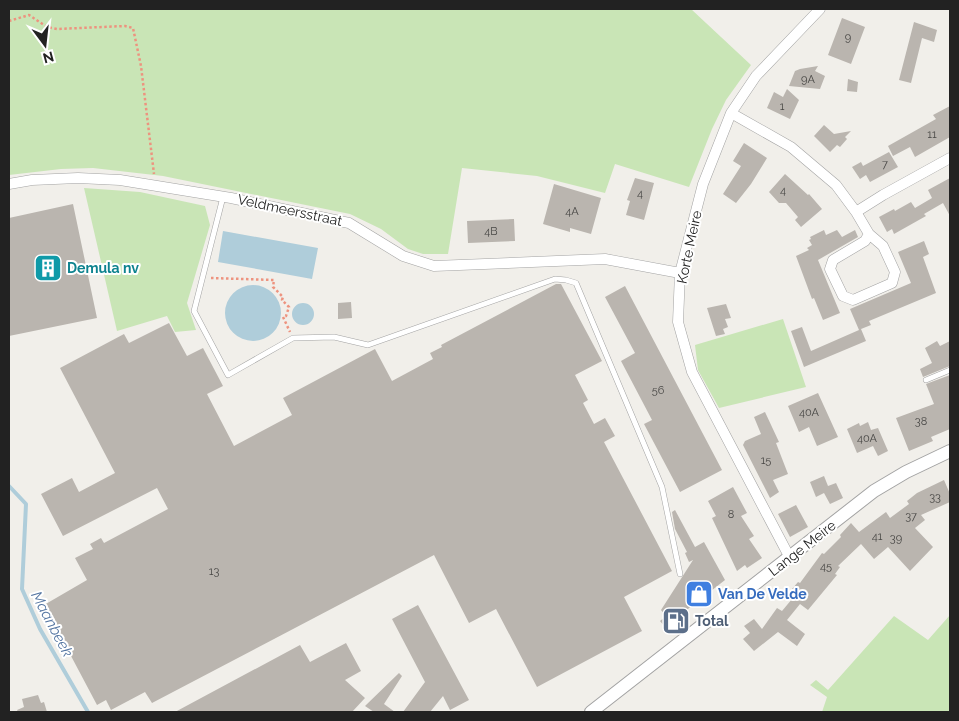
<svg xmlns="http://www.w3.org/2000/svg" width="959" height="721" viewBox="0 0 959 721" font-family="Raleway,sans-serif">
  <rect width="100%" height="100%" fill="#f1efea"/>
  <path fill="#c9e5b6" d="M9 9H691L751 65 726 100 712 129 689 187 615 164 605 193 537 176 462 168 448 254H423L408 249 381 229 350 214 163 176 93 168 61 169 9 175Z
    M84 188 140 192 205 206 210 225 187 303 196 330 175 332 167 316 117 331Z
    M783 319 806 387 719 408 698 370 695 345Z
    M950 615V712H822L827 697 810 685 816 680 828 690 894 616 928 640Z"/>
  <path fill="#afcdda" d="M223 231 318 248 312 279 218 262Z
    M225 313a28 28 0 1 1 56 0a28 28 0 1 1-56 0Z
    M292 314a11 11 0 1 1 22 0a11 11 0 1 1-22 0Z"/>
  <g fill="none" stroke-linecap="round" stroke-linejoin="round">
    <path stroke="#afcdda" stroke-width="4" d="M9 486 26 504 22 589 40 629 88 712"/>
  </g>
  <path fill="#bab5af" d="M842 18 865 27 851 64 828 55Z
    M914 22 937 30 934 42 922 38 911 83 899 80Z
    M818 66 815 71 825 76 820 89 789 86 795 71 800 69Z
    M848 79 858 82 857 92 847 91Z
    M787 89 799 100 790 119 767 108 774 92 783 97Z
    M950 106V137L915 157 910 147 893 156 888 146 936 119 933 115Z
    M824 125 834 134 851 131 845 137 847 139 840 147 837 145 830 152 814 136Z
    M744 143 767 158 751 184 736 203 723 194 741 166 733 161Z
    M889 152 898 167 870 182 866 175 860 179 852 167 861 162 863 166Z
    M785 174 808 195 809 194 822 209 801 227 795 220 798 217 786 203H779L769 192Z
    M635 178 654 183 644 220 626 215 630 201 627 200Z
    M950 178V216L943 203 924 214 926 216 894 234 892 229 887 232 879 217 894 209 895 211 911 202 915 208 932 198 928 190Z
    M554 184 601 198 591 234 570 228V232L543 224Z
    M73 204 97 318 9 336V218Z
    M514 219 515 241 468 243 467 221Z
    M824 230 826 235 837 230 842 237 855 230 858 237 818 260 840 313 823 320 814 298 812 299 796 256 809 250 807 248 812 245 809 240 811 239 810 237Z
    M924 241 929 254 923 257 936 293 869 321 871 325 861 329 866 341 804 367 791 331 802 327 811 351 859 330 850 309 911 283 898 252Z
    M556 284H561L602 361 575 375 588 400 583 403 594 424 605 418 615 436 604 442 672 571 624 597 642 631 537 687 496 609 469 623 434 555 152 703 145 692 111 710 106 700 97 705 44 605 87 580 75 558 93 549 90 544 101 538 104 543 168 509 157 488 63 536 41 494 72 478 79 492 115 473 60 368 124 334 129 343 169 323 187 356 203 348 223 386 207 394 234 446 292 415 283 398 375 349 392 381 433 359 430 353 442 347 441 345Z
    M625 286 722 470 680 492 644 424 652 420 621 361 635 353 605 297Z
    M351 302 352 318 338 319V303Z
    M726 304 731 318 725 319 728 327 723 329 725 334 716 336 707 308Z
    M937 341 940 346 950 341V366L923 377 920 369 932 363 925 348Z
    M950 375V429L931 437 933 441 909 451 896 418 934 404 926 384Z
    M818 393 838 437 817 446 809 427 799 432 788 406Z
    M765 412 779 442 776 443 788 474 773 480 779 492 770 498 743 445 745 441 761 434 754 417Z
    M868 422 871 430 878 428 888 451 878 456 873 446 857 453 847 429 859 423 860 426Z
    M824 476 828 486 836 483 843 498 830 504 824 493 816 497 810 482Z
    M944 480 950 494V502L921 515 925 520 915 528 933 547 910 571 888 547 874 559 861 544 838 566 840 567 835 574 837 575 808 610 800 604 787 620 805 634 797 646 778 632 754 651 743 639 750 633 744 626 754 619 762 629 777 608 782 611 797 593 792 589 798 582 800 583 822 553 824 554 841 537 840 535 851 523 859 532 886 512 890 518 909 504 907 501 917 493Z
    M733 487 747 513 741 516 754 536 749 539 762 558 747 568 745 565 737 571 712 518 716 516 708 501Z
    M796 505 808 527 790 537 778 514Z
    M675 510 695 547 704 542 725 580 679 616 684 622 670 633 660 621 666 616 661 610 693 560 689 562 685 553 687 552 675 529 672 512Z
    M418 605 469 700 450 710 443 696 430 712H403L425 682 392 619Z
    M346 643 361 671 345 680 365 698 352 712H175L300 645 310 662Z
    M399 673 402 676 384 704 395 712H374L365 706Z
    M38 695 41 703 44 702 47 712H18L17 710 24 707 22 699Z"/>
  <g fill="none" stroke-linecap="round" stroke-linejoin="round">
    <g stroke="#a3a3a3" stroke-width="6">
      <path id="service" d="M223 197 194 311 228 375 293 338 334 337 368 345 555 279 566 280 576 283 662 487 680 574
        M926 380 950 370"/>
    </g>
    <g stroke="#a3a3a3" stroke-width="11">
      <path id="minor" d="M731 113 791 147 836 185 856 212 883 195 950 158
        M9 184 32 180 78 178 120 180 231 198 349 223 403 256 434 266 605 259 680 273
        M856 212 869 234 883 246 895 272 892 283 853 300 843 296 830 269 833 260 865 241 869 234
        M790 558 692 372 678 322 680 273 703 184 731 113 756 76 820 9"/>
    </g>
    <g stroke="#a3a3a3" stroke-width="14">
      <path id="tertiary" d="M591 712 874 491 906 472 950 451"/>
    </g>
    <path stroke="#ed937f" stroke-width="2.5" stroke-dasharray="2.5 2.5" stroke-linecap="butt" d="M9 21 29 15 47 27 57 29 125 26 133 28 141 66 154 174
      M211 278 274 280 273 287 283 297 282 300 289 307 286 316 283 317 290 332"/>
    <use href="#service" stroke="#fff" stroke-width="5"/>
    <use href="#minor" stroke="#fff" stroke-width="10"/>
    <use href="#tertiary" stroke="#fff" stroke-width="12"/>
  </g>
  <defs>
    <g id="building-square" transform="scale(1.4375)"><rect x="-9" y="-9" width="18" height="18" rx="4" fill="#0f9aa8" stroke="#fff"/><path d="M-4-6H4V6H1V3H-1V6H-4ZM-2.5-4.3h1.7v1.8h-1.7ZM.8-4.3h1.7v1.8H.8ZM-2.5-1h1.7V.8h-1.7ZM.8-1h1.7V.8H.8Z" fill="#fff"/></g>
    <g id="shop-square" transform="scale(1.4375)"><rect x="-9" y="-9" width="18" height="18" rx="4" fill="#3f7fe0" stroke="#fff"/><path d="M-5-2.5h2.3a2.7 3.5 0 0 1 5.4 0H5L5.5 6h-11ZM-1.5-2.5h3a1.5 2.3 0 0 0-3 0Z" fill="#fff"/></g>
    <g id="fuel-square" transform="scale(1.4375)"><rect x="-9" y="-9" width="18" height="18" rx="4" fill="#5c6f8a" stroke="#fff"/><path d="M-5.5-6h7V0h2V4h1.3V-2.5L3-4.5l.8-.8L6-3V5H2.5V1h-1V6h-7ZM-4.2-4.7v3.2H.2V-4.7Z" fill="#fff"/></g>
  </defs>
  <g fill-rule="evenodd">
    <use href="#building-square" x="48" y="268"/>
    <use href="#shop-square" x="699" y="594"/>
    <use href="#fuel-square" x="676" y="621"/>
  </g>
  <g text-anchor="middle" stroke-width="4" stroke-linejoin="round" paint-order="stroke">
    <g font-size="11" fill="#484745">
      <text x="848" y="41">9</text>
      <text x="808" y="83">9A</text>
      <text x="782" y="110">1</text>
      <text x="932" y="138">11</text>
      <text x="885" y="168">7</text>
      <text x="783" y="194">4</text>
      <text x="640" y="197">4</text>
      <text x="572" y="215">4A</text>
      <text x="491" y="235">4B</text>
      <text x="658" y="394">56</text>
      <text x="809" y="416">40A</text>
      <text x="921" y="425">38</text>
      <text x="867" y="442">40A</text>
      <text x="766" y="464">15</text>
      <text x="935" y="501">33</text>
      <text x="731" y="518">8</text>
      <text x="911" y="520">37</text>
      <text x="877" y="540">41</text>
      <text x="896" y="542">39</text>
      <text x="826" y="570">45</text>
      <text x="214" y="575">13</text>
    </g>
    <g font-size="14" fill="#222" stroke="#fff">
      <text transform="translate(290 210) rotate(12)" y="5">Veldmeersstraat</text>
      <text transform="translate(689 247) rotate(-78)" y="5">Korte Meire</text>
      <text transform="translate(802 548) rotate(-38)" y="5">Lange Meire</text>
    </g>
    <g font-size="14" font-weight="bold" fill="#0d838f" stroke="#fff" text-anchor="start">
      <text x="67" y="273">Demula nv</text>
    </g>
    <g font-size="14" font-weight="bold" fill="#366cbe" stroke="#fff" text-anchor="start">
      <text x="718" y="599">Van De Velde</text>
    </g>
    <g font-size="14" font-weight="bold" fill="#4e5e75" stroke="#fff" text-anchor="start">
      <text x="695" y="626">Total</text>
    </g>
    <g font-size="15" font-style="italic" fill="#5475a1" stroke="#fff">
      <text transform="translate(52 624) rotate(62)" y="5">Maanbeek</text>
    </g>
  </g>
  <rect width="959" height="721" fill="none" stroke="#222222" stroke-width="20"/>
  <g transform="translate(45 45) rotate(165)" stroke="#ffffff" stroke-width="4" paint-order="stroke">
  <path d="M0-4L9 19L0 12L-9 19Z" fill="#222222"/>
  <text y="-8" font-size="14" font-weight="bold" text-anchor="middle" fill="#222222">N</text>
  </g>
</svg>
